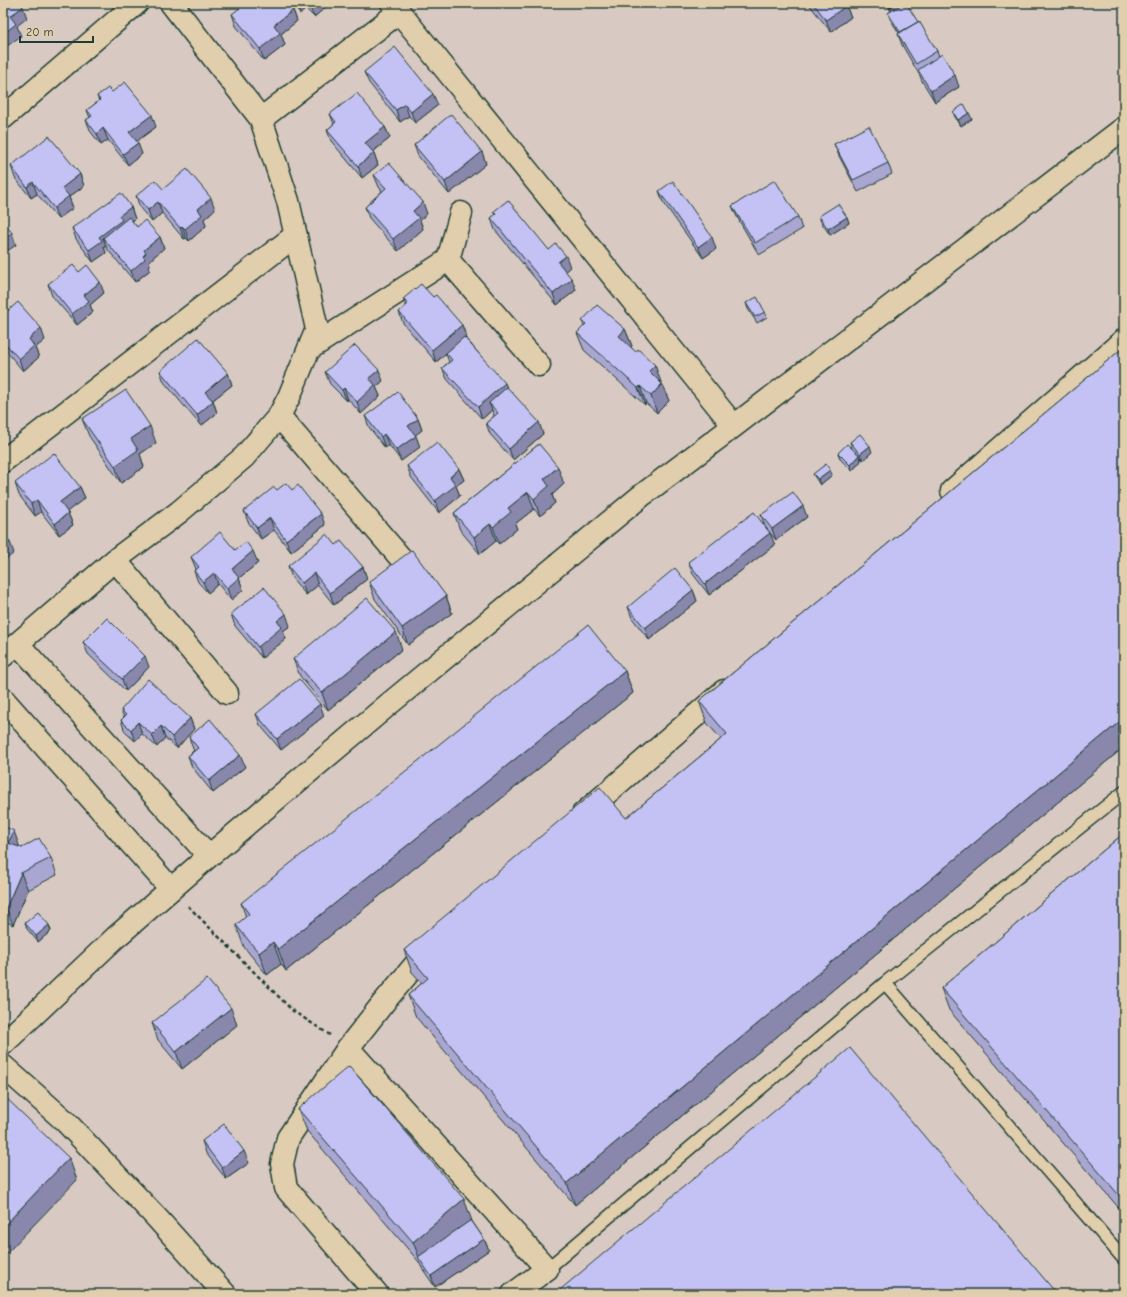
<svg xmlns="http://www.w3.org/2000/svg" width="1127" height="1297" viewBox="0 0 1127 1297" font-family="'Comic Neue',sans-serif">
  <rect width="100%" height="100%" fill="#d8cac2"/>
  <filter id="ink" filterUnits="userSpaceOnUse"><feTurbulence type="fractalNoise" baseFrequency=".025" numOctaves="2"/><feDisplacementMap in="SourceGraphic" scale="8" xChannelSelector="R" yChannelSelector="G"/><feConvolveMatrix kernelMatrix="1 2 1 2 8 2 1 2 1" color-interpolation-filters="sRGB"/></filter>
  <g filter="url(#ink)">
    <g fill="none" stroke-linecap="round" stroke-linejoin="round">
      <g stroke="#1f3d34" stroke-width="15">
        <path id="lane" d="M885 983 1124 1259
          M547 1269 885 983 1124 792"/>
      </g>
      <g stroke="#1f3d34" stroke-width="25">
        <path id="street" d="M392 3 734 426
          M3 118 137 3
          M261 119 399 12
          M448 260 539 365
          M309 349 448 260 461 213
          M279 416 405 563
          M3 461 296 235
          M952 491 1124 340
          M115 560 227 693
          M18 644 209 856
          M3 656 115 560 179 512 244 457 279 416 289 397 317 329 288 201 261 119 171 3
          M3 699 171 889
          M583 814 724 691
          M3 1044 115 938 209 856 389 704 641 496 734 426 1124 128
          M348 1048 547 1269 513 1294
          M3 1066 65 1121 156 1217 225 1294
          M377 1294 286 1188 282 1164 288 1138 348 1048 384 1002 426 952 431 948"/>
      </g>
      <path stroke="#1f3d34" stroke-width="2.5" stroke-dasharray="4 3" stroke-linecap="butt" d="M188 906 293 1011 330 1035"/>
      <use href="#lane" stroke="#e0ceac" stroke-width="12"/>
      <use href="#street" stroke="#e0ceac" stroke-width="22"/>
    </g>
    <path fill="#a9a6d2" stroke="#1f3d34" d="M291 3H331L314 17 306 9 300 14Z
      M808 3H844L846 6 851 17 831 32Z
      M886 3H902L937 51 939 56 959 87 935 102 922 81 920 76 902 45 898 34 899 33 890 19 888 13 891 11Z
      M293 10 297 21 281 34 285 45 264 61 236 26 232 14Z
      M364 72 438 105 415 123 409 116 400 122 369 83Z
      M112 92 156 127 136 141 142 154 128 165 108 140 101 145 91 132 86 120 90 118 87 110 99 101 97 96Z
      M953 112 972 119 961 126 955 117Z
      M330 114 385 127 390 138 373 152 374 153 378 165 362 178 331 141 327 130 334 124Z
      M834 144 888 163 892 174 858 192 839 156Z
      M414 145 482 152 486 164 449 194 418 156Z
      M11 166 80 174 84 186 69 197 73 208 58 219 37 194 31 198 15 178Z
      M374 175 427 214 420 220 423 229 398 251 369 218 365 207 382 191 379 187Z
      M163 189 215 209 204 219 206 226 189 241 186 238 184 239 162 213 152 222 140 208 136 196Z
      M659 191 716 249 703 258 663 202Z
      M732 206 798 217 802 229 759 255 737 217Z
      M131 207 135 219 132 221 137 227 160 237 164 248 149 261 150 265 148 266 150 270 135 282 108 250 106 246 104 247 106 253 93 262 76 239 72 228Z
      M493 212 549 250 570 267 565 271 576 290 557 305 495 230 491 218 495 215Z
      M819 216 847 217 849 223 830 235 821 222Z
      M79 272 104 293 90 305 93 312 77 325 52 296 48 284Z
      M433 297 462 325 466 336 465 337 507 388 543 434 513 460 490 434 486 423 494 416 492 410 482 419 447 379 442 368 449 362 446 354 436 362 403 323 399 312 406 306 403 299Z
      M746 303 765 312 767 317 757 323 748 309Z
      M3 315 45 340 35 348 39 357 23 371 3 347Z
      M582 321 625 329 632 346 631 347 661 382 669 401 657 413 646 403 645 405 584 350 577 333 584 326Z
      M1124 347V747L575 1205 416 1017 408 995 422 983 412 972 404 950 626 818 721 739 707 723 699 701Z
      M160 371 228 373 232 385 213 400 217 413 201 426 164 382Z
      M325 372 383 381 376 387 380 396 361 414 348 399 347 401 330 384Z
      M365 416 418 419 422 430 415 435 420 447 401 461 389 445 385 448 369 427Z
      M82 419 156 443 140 454 144 467 121 483 89 436Z
      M850 442 872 452 863 460 860 457 861 461 852 471 840 459 838 453 852 448Z
      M539 444 564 484 552 495 555 503 540 516 534 509 515 524 517 529 499 544 496 541 480 554 460 530 454 513Z
      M407 466 459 469 464 480 456 486 460 496 439 513 411 477Z
      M830 470 832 475 820 485 816 479 813 474Z
      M15 483 80 487 85 498 67 511 73 525 59 535 41 512 35 516 19 495Z
      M292 490 325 525 291 552 274 530 261 539 248 522 244 511Z
      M761 515 807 517 776 540 765 527Z
      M336 545 363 567 367 579 334 605 318 585 306 595 292 578 288 566Z
      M775 545 709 595 693 574 688 562Z
      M235 550 258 563 239 578 243 590 231 600 218 584 208 593 198 582 194 571 196 569 191 557Z
      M369 582 446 596 452 613 408 645 375 599Z
      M693 590 697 601 649 640 632 618 628 607Z
      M231 614 290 626 283 631 286 639 262 658 235 626Z
      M83 642 149 667 126 691 88 654Z
      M402 649 328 710 300 676 293 659Z
      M625 671 633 693 286 971 281 964 267 975 244 947 236 925 246 917 241 903Z
      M121 710 190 718 194 729 177 748 165 738 157 747 142 734 135 741 125 732 121 720 124 718Z
      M256 714 324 716 281 750 260 725Z
      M189 737 245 767 213 793 192 767 188 756 194 750 193 749Z
      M3 826 20 847 51 858 57 875 28 890 13 925 3 920Z
      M1124 833V1214L949 1010 941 988Z
      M25 923 49 925 51 931 38 942 27 929Z
      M152 1023 237 1025 182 1069 158 1040Z
      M298 1109 472 1221 484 1239 489 1250 435 1287 422 1268 419 1262 307 1131Z
      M202 1141 249 1163 226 1179 206 1153Z"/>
    <path fill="#8987ab" stroke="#1f3d34" d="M296 3H304L306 9 300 14Z
      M313 3H331L314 17 309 6Z
      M897 3H902L903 6 892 13 890 7Z
      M846 6 851 17 831 32 826 20Z
      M23 7 27 18 17 26 21 36 3 49V34L10 16Z
      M293 10 297 21 281 34 285 45 264 61 260 49 274 25Z
      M955 75 959 87 935 102 931 91Z
      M433 94 438 105 415 123 411 112Z
      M405 104 409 116 400 122 396 110Z
      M969 113 972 119 961 126 958 120Z
      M152 115 156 127 133 144 129 132Z
      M385 127 390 138 370 154 365 143Z
      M103 128 108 140 101 145 97 134Z
      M138 143 142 154 128 165 123 154Z
      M482 152 486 164 449 194 445 182Z
      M374 153 378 165 362 178 358 166Z
      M80 174 84 186 69 197 73 208 58 219 54 208 62 188Z
      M33 182 37 194 31 198 27 187Z
      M211 198 215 209 204 219 206 226 189 241 185 229 198 209Z
      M158 202 162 213 152 222 148 210Z
      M423 202 427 214 420 220 423 229 398 251 393 239 413 211Z
      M131 207 135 219 124 227 103 238 106 246 104 247 106 253 93 262 89 250 99 237 119 216Z
      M847 217 849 223 830 235 828 229Z
      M182 226 186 238 184 239 180 228Z
      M12 233 16 245 3 254V239Z
      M160 237 164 248 149 261 150 265 148 266 150 270 135 282 131 271 143 256 144 250Z
      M712 237 716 249 703 258 698 247Z
      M566 256 570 267 562 274 558 262Z
      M3 260 6 267 3 269Z
      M572 279 576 290 557 305 553 294Z
      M100 282 104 293 90 305 93 312 77 325 72 314 84 295Z
      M462 325 466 336 436 362 432 350Z
      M41 328 45 340 35 348 39 357 23 371 19 359 29 339Z
      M625 329 632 346 625 353 619 336Z
      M655 365 661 382 655 388 649 371Z
      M379 370 383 381 376 387 380 396 361 414 357 402 369 378Z
      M228 373 232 385 209 403 205 392Z
      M505 383 510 394 489 403 492 410 482 419 478 407Z
      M662 384 669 401 657 413 651 396Z
      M640 386 646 403 645 405 638 388Z
      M344 388 348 399 347 401 342 390Z
      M213 401 217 413 201 426 197 415Z
      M418 419 422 430 413 437 408 426Z
      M539 422 543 434 513 460 509 449Z
      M150 426 156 443 140 454 144 467 121 483 115 466 131 439Z
      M384 434 389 445 385 448 381 437Z
      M416 436 420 447 401 461 396 450Z
      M870 446 872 452 863 460 860 454Z
      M859 455 861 461 852 471 850 465Z
      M558 467 564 484 552 495 555 503 540 516 534 499 544 479Z
      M459 469 464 480 456 486 460 496 439 513 435 501 450 477Z
      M830 470 832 475 820 485 818 479Z
      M80 487 85 498 64 514 60 502Z
      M528 492 534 509 515 524 517 529 499 544 493 527 508 508Z
      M37 500 41 512 35 516 31 504Z
      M803 506 807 517 776 540 772 529Z
      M68 513 73 525 59 535 55 524Z
      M321 514 325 525 291 552 286 540Z
      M270 518 274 530 261 539 257 528Z
      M490 524 496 541 480 554 474 537Z
      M770 533 775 545 709 595 705 584Z
      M10 542 14 553 3 562V547Z
      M253 551 258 563 239 578 243 590 231 600 227 588 232 569Z
      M363 567 367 579 334 605 330 593Z
      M214 573 218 584 208 593 203 582Z
      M314 573 318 585 306 595 302 583Z
      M693 590 697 601 649 640 645 628Z
      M446 596 452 613 408 645 402 628Z
      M286 614 290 626 283 631 286 639 262 658 258 647 277 621Z
      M396 632 402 649 328 710 322 693Z
      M145 656 149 667 126 691 122 679Z
      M625 671 633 693 286 971 278 949Z
      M320 704 324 716 281 750 277 739Z
      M190 718 194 729 177 748 172 737Z
      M1124 718V747L575 1205 567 1183Z
      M138 722 142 734 135 741 131 730Z
      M161 726 165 738 157 747 152 735Z
      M240 755 245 767 213 793 209 781Z
      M14 831 20 848 8 843Z
      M21 873 28 890 13 925 6 908Z
      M49 925 51 931 38 942 36 936Z
      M273 942 281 964 267 975 259 953Z
      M231 1008 237 1025 182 1069 176 1052Z
      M244 1151 249 1163 226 1179 222 1168Z
      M69 1158 77 1180 5 1255 3 1248V1227Z
      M464 1199 472 1221 420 1260 413 1242Z
      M484 1239 489 1250 435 1287 431 1276Z"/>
    <path fill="#c4c1f4" stroke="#1f3d34" d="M3 3H20L23 7 10 16 16 24 3 34Z
      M246 3H287L293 10 274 25 280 33 260 49 232 14Z
      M307 3H313L309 6Z
      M813 3H844L846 6 826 20Z
      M887 3H897L890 7Z
      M904 3H906L918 22 900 32 888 13Z
      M919 21 937 51 916 64 898 34Z
      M395 47 433 94 411 112 405 104 396 110 364 72Z
      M942 54 955 75 931 91 918 70Z
      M125 82 152 115 129 132 138 143 123 154 103 128 97 134 86 120 92 116 87 110 100 100 97 96 108 88 112 92Z
      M357 93 385 127 365 143 374 153 358 166 327 130 336 122 330 114Z
      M964 104 969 113 958 120 953 112Z
      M451 114 482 152 445 182 414 145Z
      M869 126 888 163 853 180 834 144Z
      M49 136 80 174 62 188 69 196 54 208 33 182 27 187 11 166Z
      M389 163 423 202 413 211 419 218 393 239 365 207 386 188 374 175Z
      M187 169 211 198 198 209 202 215 185 229 182 226 180 228 158 202 148 210 136 196 155 180 163 189Z
      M775 180 798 217 755 243 732 206Z
      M673 181 712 237 698 247 659 191Z
      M121 193 131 207 119 216 122 220 99 237 102 241 89 250 72 228Z
      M508 200 549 250 556 244 566 256 558 262 572 279 553 294 491 218 496 214 493 212Z
      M838 204 847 217 828 229 819 216Z
      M129 217 137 227 145 220 160 237 144 250 146 253 143 256 145 259 131 271 103 238Z
      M3 221 12 233 3 239Z
      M73 265 79 272 87 265 100 282 84 295 89 301 72 314 48 284Z
      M421 284 433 297 436 295 462 325 432 350 399 312 408 304 403 299Z
      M757 297 765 312 755 317 746 303Z
      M18 302 41 328 29 339 34 346 19 359 3 341V315Z
      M597 305 625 329 619 336 636 352 638 349 655 365 649 371 662 384 651 396 640 386 638 388 577 333 586 324 582 321Z
      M464 337 505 383 478 407 442 368 452 360 446 353Z
      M198 338 228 373 205 392 213 401 197 415 160 371Z
      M355 345 379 370 369 378 375 385 357 402 344 388 342 390 325 372Z
      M1124 347V718L567 1183 408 995 428 978 404 950 600 787 626 818 727 734 699 701Z
      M507 387 539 422 509 449 486 423 498 413 489 403Z
      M126 390 150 426 131 439 138 450 115 466 82 419Z
      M398 392 418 419 408 426 416 436 396 450 384 434 381 437 365 416Z
      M860 434 870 446 860 454 850 442Z
      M437 442 459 469 450 477 456 485 435 501 407 466Z
      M539 444 558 467 544 479 549 486 534 499 528 492 508 508 511 512 493 527 490 524 474 537 454 513Z
      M847 444 859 455 850 465 838 453Z
      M54 453 80 487 60 502 68 513 55 524 37 500 31 504 15 483Z
      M826 464 830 470 818 479 813 474Z
      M286 483 292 490 298 485 321 514 286 540 270 518 257 528 244 511 274 487 277 490Z
      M793 492 803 506 772 529 761 515Z
      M754 512 770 533 705 584 688 562Z
      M220 532 235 550 246 542 253 551 232 569 239 578 227 588 214 573 203 582 194 571 199 567 191 557Z
      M3 533 10 542 3 547Z
      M327 534 336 545 341 541 363 567 330 593 314 573 302 583 288 566Z
      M412 550 446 596 402 628 369 582Z
      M675 568 693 590 645 628 628 607Z
      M264 587 286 614 277 621 282 627 258 647 231 614Z
      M367 598 396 632 322 693 293 659Z
      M107 618 145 656 122 679 83 642Z
      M588 625 625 671 278 949 273 942 259 953 236 925 249 914 241 903Z
      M148 679 190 718 172 737 161 726 152 735 138 722 131 730 121 720 126 715 121 710Z
      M299 679 320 704 277 739 256 714Z
      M210 719 240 755 209 781 188 756 198 748 189 737Z
      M3 826 14 831 8 843 22 848 39 838 51 858 21 873 6 908 3 906Z
      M1124 833V1201L941 988Z
      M38 912 49 925 36 936 25 923Z
      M207 979 231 1008 176 1052 152 1023Z
      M850 1048 1057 1294H555Z
      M349 1066 464 1199 413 1242 298 1109Z
      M3 1095 69 1158 3 1227Z
      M224 1124 244 1151 222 1168 202 1141Z
      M471 1220 484 1239 431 1276 418 1257Z"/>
  </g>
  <rect width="1127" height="1297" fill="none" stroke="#e0ceac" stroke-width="16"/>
  <rect x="8" y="8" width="1111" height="1281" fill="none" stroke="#1f3d34" stroke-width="1.5" filter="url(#ink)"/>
  <path d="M20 36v6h73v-6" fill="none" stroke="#1f3d34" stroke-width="2"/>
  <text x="26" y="36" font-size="12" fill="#1f3d34" stroke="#e0ceac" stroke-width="3" paint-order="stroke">20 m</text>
</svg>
